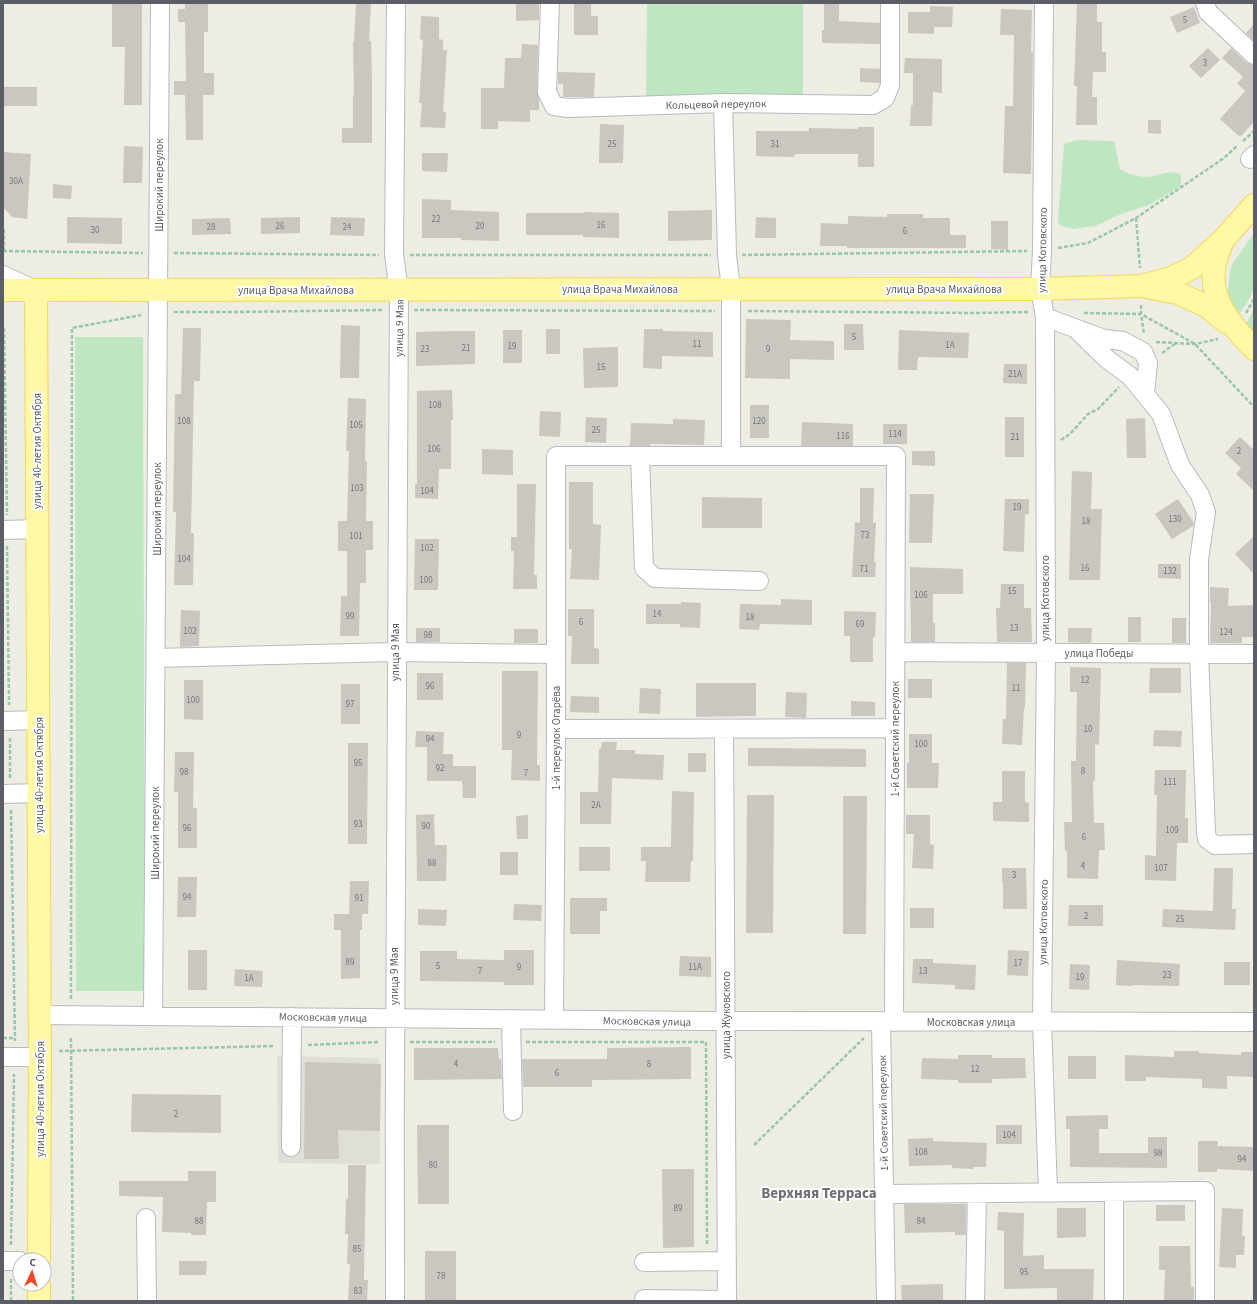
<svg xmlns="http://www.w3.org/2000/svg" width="1257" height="1304" viewBox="0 0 1257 1304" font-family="'Source Sans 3',sans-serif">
  <rect width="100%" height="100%" fill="#eeede3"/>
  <path fill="#dfded7" d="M277 1056 379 1058 380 1164 278 1163Z"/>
  <path fill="#bee7c1" d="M647 3H803V102L646 99Z
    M1077 140 1114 141 1120 169C1127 174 1138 177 1147 177 1159 176 1169 169 1181 174V186L1149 205 1121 214 1095 226 1073 229 1059 225 1058 219 1064 144Z
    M1254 233V288L1247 303 1237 317 1227 296 1231 266Z
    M1254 308V336L1245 326Z
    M75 337H143L145 991H76Z"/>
  <path fill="#c9c7c0" d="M112 3H142V105H124L125 47H112Z
    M185 3H208V32H204V73H214V95H203V140H186L185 95H174V81H186L185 22H178V9H185Z
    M356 3H371L369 41H371L372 81V143H342V128H353V95H354L353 42H354Z
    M574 3H591V16H598V35H574Z
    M824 3H839V21L880 23V44L822 43V30H824Z
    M1077 3H1097V22H1102V52H1106V72H1093L1092 97H1097V125H1076L1077 86H1074Z
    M516 4H539V20L516 21Z
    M930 6 953 7 952 27H934V34L908 33V12H930Z
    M1194 7 1200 23 1177 33 1170 17Z
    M1001 9 1032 10 1031 52H1033L1031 174 1003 173 1005 106H1013L1014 35H1000Z
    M421 16 439 17V39L443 40V50H447L443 112H446L445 128 420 127 422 103H419L423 40 420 39Z
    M1254 24V41L1246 33Z
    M522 44 538 45 537 92 539 99V110H530V122L498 121V129H481V88H504L505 58H521Z
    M1208 48 1220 60 1201 78 1189 66Z
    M1231 48 1247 63 1254 65V122L1240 137 1220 119 1245 91 1237 83 1243 77 1222 58Z
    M905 58 942 59V93L933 92 932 126H910L911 105H913V73H904Z
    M860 68 880 69V83L860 82Z
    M558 72 595 73 594 97H563V84H558Z
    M3 87H37V106H3Z
    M1148 120H1161V134L1148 133Z
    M600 124 624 125 623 163H599Z
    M858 127H874V167H858V154H795L794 157 756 156V131H809V128L858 129Z
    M124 146 143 147 142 183H123Z
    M3 152 31 154 27 219 12 217 3 207Z
    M422 153H448L447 172 422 171Z
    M53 184 72 186 71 199 53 198Z
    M422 199 451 200V210L499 212V241L461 240V238H422Z
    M712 210V240L668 241V211Z
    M584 212 619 213V238L583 237V235H526V213H584Z
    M887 214H923V218H950V235H966V248H847V246H820L821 223 848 224V216L887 217Z
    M67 217 122 218V244L67 243Z
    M300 217V233L261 234V218Z
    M331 217 365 218 364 236 330 235Z
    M756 217 776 218V238H755Z
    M230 218 231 234 192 235V219Z
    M991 221H1008V250L991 249Z
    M746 319 791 320 790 340 834 341V360L790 359V379L745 378Z
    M844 324H863L864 350H844Z
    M341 325 360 326 359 378H340Z
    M183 328H201L200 381H194L191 533H194L193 585H174L176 512H173L175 394H181Z
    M546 329H560V354H546Z
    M644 329H663V331L713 332V357L662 356V369L643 368Z
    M503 330H522V363H503Z
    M899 330 969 333 968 358 918 357 917 370H898Z
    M456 331H475V364L416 366V332Z
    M618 347V387L584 388 583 348Z
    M1004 364H1027V384L1003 383Z
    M452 390 453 420H451V469H439L438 499 415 498V484H417V391Z
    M348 398 366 399 365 461 367 462 366 521H373V550H366V583H360L359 636H340L341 596H347V551H338V521H347L349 451H346Z
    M750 405H769V438H750Z
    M540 411 561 412 560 437 539 436Z
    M586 417 607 418 606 443 585 442Z
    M1005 417H1024V457H1005Z
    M1145 418 1146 458H1127L1126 419Z
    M673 419 705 420 704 445 650 444V446H630L631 423 673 424Z
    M802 422 853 424V446H801Z
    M883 424H907V444H883Z
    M1240 437 1254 450V491L1236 474 1241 468 1225 453Z
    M482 449 513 450V475L482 474Z
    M912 451H935V466L912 465Z
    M1072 471 1092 472 1091 509H1102L1100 580H1069Z
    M569 482H593V524L601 525 599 580 570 579 572 549H569Z
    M517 484H536L534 575H537V589H513L514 551H511V537H517Z
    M860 488H874L873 523H876L874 562H876L875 577H852L855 522 860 523Z
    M910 494H934L932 543H909Z
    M702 497 762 498V528H702Z
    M1005 499H1029V514H1025L1024 552 1003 551Z
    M1178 499 1194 523 1193 526 1172 539 1155 514Z
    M1254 536V574L1235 554Z
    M415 539H439L438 590H414Z
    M1158 564H1181V579L1158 578Z
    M910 567 963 569V594H933V623H935V642H911Z
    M1001 584H1024V608H1031L1032 642H997L996 608H1000Z
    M1210 587 1229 588 1228 606 1254 605V637H1242V643H1210L1211 602H1210Z
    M781 599 812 600V625L760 624 759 630 739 629 740 604 781 605Z
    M681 602 701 603 700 628 680 627V624H646V604H681Z
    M568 609H594V648L599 649V664H571L572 636H568Z
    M181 610 200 611 199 646 180 647Z
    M844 611 876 612 875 637H873V662H850V636H844Z
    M1128 617H1141V642H1128Z
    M1172 618H1186V643H1172Z
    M416 628H440V642H416Z
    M1068 628H1092L1091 643 1068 642Z
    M514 629H538V643H514Z
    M1007 663H1026L1025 708H1024L1022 745 1002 744 1003 719H1006Z
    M1070 667 1101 668 1099 745 1095 744V781H1093L1094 823H1104L1105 850H1099L1098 879 1067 878V851H1065L1064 822H1072L1071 761H1076L1077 692H1070Z
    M1150 668H1181V693H1149Z
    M502 671H538L537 765H540V781L511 780 512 750H502Z
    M417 673H443V700H417Z
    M908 679H932V698H908Z
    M184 680H203V720L184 719Z
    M696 683H756V716L696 717Z
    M341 684H360V724H341Z
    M640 688 661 689 660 714 639 713Z
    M786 692 807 693 806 718 785 717Z
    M571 696 599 697V713L570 712Z
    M851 701 875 702V716H851Z
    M1154 730 1182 731 1181 747 1153 746Z
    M416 731 444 732 443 754H453V766H476V798H463L462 781H427V747H415Z
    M909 734H932V763H939L938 788H907V763H909Z
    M602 742H617L616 750H635V754L664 755 663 780 612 778 611 824H580V792H598L599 749H601Z
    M348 743H368L367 844H348Z
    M748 748 866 749V767L748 766Z
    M175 752H194L193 808H197V848H178V792H174Z
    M688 753H706V772H688Z
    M1155 770H1186L1185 818H1188V843H1177L1176 881 1145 880V855L1156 856 1157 795H1154Z
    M1002 771H1025V802L1029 803V822L993 821V802H1002Z
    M672 791 694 792 693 861H691L690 882H645L646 861H641V847H671Z
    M747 795H774L773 933H746Z
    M843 796H867L866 934H843Z
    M434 814 435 845H447L446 881H417L416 815Z
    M528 815V839H517L516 816Z
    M906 815H930V844L934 845 933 869 912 868 914 834H906Z
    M579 847H610V871H579Z
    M500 852H518V875H500Z
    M1002 868H1026L1027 909H1003V882H1002Z
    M1214 868H1233L1232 909H1236L1235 930 1162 927 1163 909 1213 911Z
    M178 877H197L196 917H177Z
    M350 881H369L368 914H362V930H360V978L341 979V930H334V914H349Z
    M570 898H607V911H600V934H570Z
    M514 904 542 905 541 921 513 920Z
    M1069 905H1103V926H1068Z
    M910 908H934V928H910Z
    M418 909 447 910 446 926 418 925Z
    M188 950H207V990H188Z
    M504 950H534V985H504V982L420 981V951H457V959L504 960Z
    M1008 950 1029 951 1028 976 1007 975Z
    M680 956 711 957V977L679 976Z
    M913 959H933V963L976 965 975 990 955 989V985L912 983Z
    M1117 960 1180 964 1179 986 1132 985V986L1116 985Z
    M1224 962H1250V985H1224Z
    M1070 964 1090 965 1089 990 1069 989Z
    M235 969 263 971 262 987 234 986Z
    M691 1047V1079L592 1080V1087H523L522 1059H607V1048Z
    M414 1048H498L499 1059H501L502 1079 414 1080Z
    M1174 1051H1199V1053L1241 1055V1052H1254V1077L1227 1076V1089L1202 1088V1079L1146 1077V1081H1125V1055L1174 1057Z
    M958 1055H992V1058H1025L1026 1078 992 1079V1083H958V1080L921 1079 922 1058 958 1059Z
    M1068 1056H1096V1079H1068Z
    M305 1062 381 1064 380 1131 338 1130 339 1159H304Z
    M132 1094 221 1095V1133L131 1132Z
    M1108 1115V1129H1099V1153H1148V1137H1167V1168L1070 1167V1129H1066V1116Z
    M417 1125H449V1204H418Z
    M996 1125H1022V1144H996Z
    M933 1138V1141L987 1143 986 1167H973V1169L952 1168V1165L909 1166 908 1139Z
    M1198 1141H1218L1217 1146 1254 1147V1171L1217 1169V1172H1198Z
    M348 1165H366L364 1280H368L367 1301H348L350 1264H347L348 1234H345L346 1199H348Z
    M662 1169H694V1247L663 1248Z
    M188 1171H216V1202H207L206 1235H191V1233L162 1232 163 1197 119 1196V1181H188Z
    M904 1204H966V1235H955V1232L905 1233Z
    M1156 1205H1185V1221H1156Z
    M1057 1208H1086V1237L1057 1238Z
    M1222 1208 1243 1209 1242 1236H1245L1244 1255H1236V1268L1219 1267Z
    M998 1212 1024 1213 1023 1256 1044 1255V1269H1094L1093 1301H1057V1288L1004 1289V1231L997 1230Z
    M1159 1246H1190L1191 1287H1194V1301H1164L1165 1270H1159Z
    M425 1251H456V1301H425Z
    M179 1261H207L206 1275H179Z
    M943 1284V1301H902L901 1285Z"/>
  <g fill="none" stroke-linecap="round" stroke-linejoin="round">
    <g stroke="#b8bac0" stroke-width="20">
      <path id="minor" d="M550 3 547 92 554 106 568 108 723 103 873 105 885 98 890 85V3
        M1044 3 1042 251 1040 289 1045 317 1046 653 1042 1021 1048 1192
        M1205 3 1208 12 1254 55
        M723 103 727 255 731 289V456
        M1250 159 1254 155
        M3 275 33 289
        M1045 317 1104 339 1123 341 1143 352 1148 363 1145 394
        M1075 328 1107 359 1130 376 1161 414 1180 465 1200 495 1206 512 1199 559V654L1206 832 1207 839 1215 845 1254 844
        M640 456 644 568 655 578 759 581
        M3 530 37 529
        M895 652 1254 654
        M156 658 395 652 556 654
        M3 721 39 720
        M556 729 895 728
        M724 729 727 1301
        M3 794 39 793
        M40 1015 707 1021 1254 1022
        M153 1016 160 3
        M511 1019 513 1111
        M554 1020 556 729V456H896L894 1022
        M881 1022 886 1301
        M3 1057H40
        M291 1147 292 1017
        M1114 1192V1301
        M885 1194 1205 1191V1301
        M146 1218 147 1301
        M3 1261H20
        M644 1262 727 1261
        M644 1299 727 1300
        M395 1301C394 964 396 627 399 290L394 255 396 3
        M975 1301 977 1193"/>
    </g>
    <g stroke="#f6d654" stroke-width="24">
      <path id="major" d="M1223 240C1220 248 1217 256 1215 263 1207 299 1232 326 1254 349
        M1146 287 1178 293 1208 307 1226 322
        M3 290 1040 289 1141 286 1171 278 1192 268 1223 240 1254 205
        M36 290 40 1057 39 1260
        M39 1301V1284"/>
    </g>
    <path stroke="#97c8a9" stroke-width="2.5" stroke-dasharray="4 2" stroke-linecap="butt" d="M1243 141 1254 131
      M1136 218 1140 268
      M3 230 4 231V251
      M1058 248 1088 243 1136 218 1224 158 1237 146
      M3 251 143 253
      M174 253 379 255
      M410 255H711
      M742 255 1027 251
      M1141 305V314L1195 344 1254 407
      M414 310 715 311
      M748 311 975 313 1029 312
      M174 312H235L383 310
      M1084 313 1141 314 1144 334
      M1246 313 1254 299
      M3 329H4L7 515
      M1156 342 1195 344 1218 339
      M1162 353 1176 343
      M1061 440 1070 434 1088 414 1098 409 1119 387
      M7 546 9 705
      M10 738V779
      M11 810 15 1041
      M71 999 72 328 141 315
      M3 1038H14
      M71 1038 73 1301
      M410 1042H495
      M526 1042H706L707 1245
      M308 1045 379 1042
      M59 1051 275 1046
      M754 1145 864 1038
      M11 1245 14 1074
      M11 1301V1278"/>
    <use href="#minor" stroke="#fff" stroke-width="18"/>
    <use href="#major" stroke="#fff8a7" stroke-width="22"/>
  </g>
  <g text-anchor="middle" stroke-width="4" stroke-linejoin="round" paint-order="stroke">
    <g font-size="9" fill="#76787b">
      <text x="1185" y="23">5</text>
      <text x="1205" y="66">3</text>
      <text x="612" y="147">25</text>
      <text x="775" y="147">31</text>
      <text x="16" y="184">30А</text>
      <text x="436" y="222">22</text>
      <text x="601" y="228">16</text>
      <text x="280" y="229">26</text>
      <text x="480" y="229">20</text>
      <text x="211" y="230">28</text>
      <text x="347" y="230">24</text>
      <text x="95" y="233">30</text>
      <text x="905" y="234">6</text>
      <text x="854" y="340">5</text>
      <text x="697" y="347">11</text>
      <text x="950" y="348">1А</text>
      <text x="512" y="349">19</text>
      <text x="466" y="351">21</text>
      <text x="425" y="352">23</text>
      <text x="768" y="352">9</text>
      <text x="601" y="370">15</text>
      <text x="1015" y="377">21А</text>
      <text x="435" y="408">108</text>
      <text x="184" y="424">108</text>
      <text x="759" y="424">120</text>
      <text x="356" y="428">105</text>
      <text x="596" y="433">25</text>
      <text x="895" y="437">114</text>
      <text x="843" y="439">116</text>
      <text x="1015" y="440">21</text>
      <text x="434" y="452">106</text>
      <text x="1239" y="454">2</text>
      <text x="357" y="491">103</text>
      <text x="427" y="494">104</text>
      <text x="1017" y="510">19</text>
      <text x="1175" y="522">130</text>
      <text x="1086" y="524">18</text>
      <text x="865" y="538">73</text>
      <text x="356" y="539">101</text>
      <text x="427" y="551">102</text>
      <text x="184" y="562">104</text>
      <text x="1085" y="571">16</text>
      <text x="864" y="572">71</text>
      <text x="1170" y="574">132</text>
      <text x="426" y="583">100</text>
      <text x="1012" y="594">15</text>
      <text x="921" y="598">106</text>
      <text x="657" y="617">14</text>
      <text x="350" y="619">99</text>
      <text x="750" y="620">18</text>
      <text x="581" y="625">6</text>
      <text x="860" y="627">69</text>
      <text x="1014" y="631">13</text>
      <text x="190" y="634">102</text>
      <text x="1226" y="635">124</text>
      <text x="428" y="638">98</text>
      <text x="1085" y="683">12</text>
      <text x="430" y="689">96</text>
      <text x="1016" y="691">11</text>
      <text x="193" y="703">100</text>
      <text x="350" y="707">97</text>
      <text x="1088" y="732">10</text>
      <text x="519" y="738">9</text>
      <text x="430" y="742">94</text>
      <text x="921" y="747">100</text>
      <text x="358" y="766">95</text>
      <text x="440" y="771">92</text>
      <text x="1083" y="774">8</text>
      <text x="184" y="775">98</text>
      <text x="526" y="776">7</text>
      <text x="1170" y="785">111</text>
      <text x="596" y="808">2А</text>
      <text x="358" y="827">93</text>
      <text x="426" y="829">90</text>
      <text x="187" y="831">96</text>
      <text x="1172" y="833">109</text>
      <text x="1084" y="840">6</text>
      <text x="432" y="866">88</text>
      <text x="1083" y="869">4</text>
      <text x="1161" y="871">107</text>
      <text x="1014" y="878">3</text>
      <text x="187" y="900">94</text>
      <text x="359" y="901">91</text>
      <text x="1086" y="919">2</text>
      <text x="1180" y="922">25</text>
      <text x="350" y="965">89</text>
      <text x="1018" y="966">17</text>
      <text x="438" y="969">5</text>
      <text x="519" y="970">9</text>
      <text x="695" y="970">11А</text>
      <text x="480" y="974">7</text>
      <text x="923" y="974">13</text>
      <text x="1167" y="978">23</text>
      <text x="1080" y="980">19</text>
      <text x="249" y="981">1А</text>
      <text x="456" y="1067">4</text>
      <text x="649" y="1067">8</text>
      <text x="975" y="1072">12</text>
      <text x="557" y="1076">6</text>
      <text x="176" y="1117">2</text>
      <text x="1009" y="1138">104</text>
      <text x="921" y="1155">108</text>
      <text x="1158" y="1156">98</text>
      <text x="1242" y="1162">94</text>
      <text x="433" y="1168">80</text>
      <text x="678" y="1211">89</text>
      <text x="199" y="1224">88</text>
      <text x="921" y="1224">84</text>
      <text x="357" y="1252">85</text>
      <text x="1024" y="1275">95</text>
      <text x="441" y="1279">78</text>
      <text x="358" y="1294">83</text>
    </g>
    <g font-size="11" fill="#5b5e64" stroke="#fff">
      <text transform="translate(716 104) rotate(-1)" y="4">Кольцевой переулок</text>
      <text transform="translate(159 185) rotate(-90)" y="4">Широкий переулок</text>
      <text transform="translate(1042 250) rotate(-89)" y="4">улица Котовского</text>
      <text x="620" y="293">улица Врача Михайлова</text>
      <text x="944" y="293">улица Врача Михайлова</text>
      <text x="296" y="294">улица Врача Михайлова</text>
      <text transform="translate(399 328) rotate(-89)" y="4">улица 9 Мая</text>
      <text transform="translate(37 451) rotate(-90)" y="4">улица 40-летия Октября</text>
      <text transform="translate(157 509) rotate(-90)" y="4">Широкий переулок</text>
      <text transform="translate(1045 598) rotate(-90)" y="4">улица Котовского</text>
      <text transform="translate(395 652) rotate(-90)" y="4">улица 9 Мая</text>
      <text x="1099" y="657">улица Победы</text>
      <text transform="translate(556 738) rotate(-90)" y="4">1-й переулок Огарёва</text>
      <text transform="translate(895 739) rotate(-90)" y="4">1-й Советский переулок</text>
      <text transform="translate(39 775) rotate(-90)" y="4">улица 40-летия Октября</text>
      <text transform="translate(155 833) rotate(-90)" y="4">Широкий переулок</text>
      <text transform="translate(1043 922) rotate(-89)" y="4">улица Котовского</text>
      <text transform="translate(394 976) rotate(-90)" y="4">улица 9 Мая</text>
      <text transform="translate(726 1015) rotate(-90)" y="4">улица Жуковского</text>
      <text transform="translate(323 1017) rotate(1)" y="4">Московская улица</text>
      <text transform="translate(647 1021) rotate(1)" y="4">Московская улица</text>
      <text x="971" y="1026">Московская улица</text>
      <text transform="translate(40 1099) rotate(-90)" y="4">улица 40-летия Октября</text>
      <text transform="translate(883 1113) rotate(-91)" y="4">1-й Советский переулок</text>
    </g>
    <g font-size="15" font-weight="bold" fill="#6c7076" stroke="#fff">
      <text x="819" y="1198">Верхняя Терраса</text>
    </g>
  </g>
  <rect width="1257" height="1304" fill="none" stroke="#5b5e64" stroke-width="8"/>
  <g transform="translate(32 1272) rotate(4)"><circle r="19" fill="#ffffff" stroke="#bdbfc1"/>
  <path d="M0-3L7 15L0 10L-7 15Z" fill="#ef4828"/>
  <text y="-6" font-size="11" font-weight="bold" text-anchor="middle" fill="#5b5e64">С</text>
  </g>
</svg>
